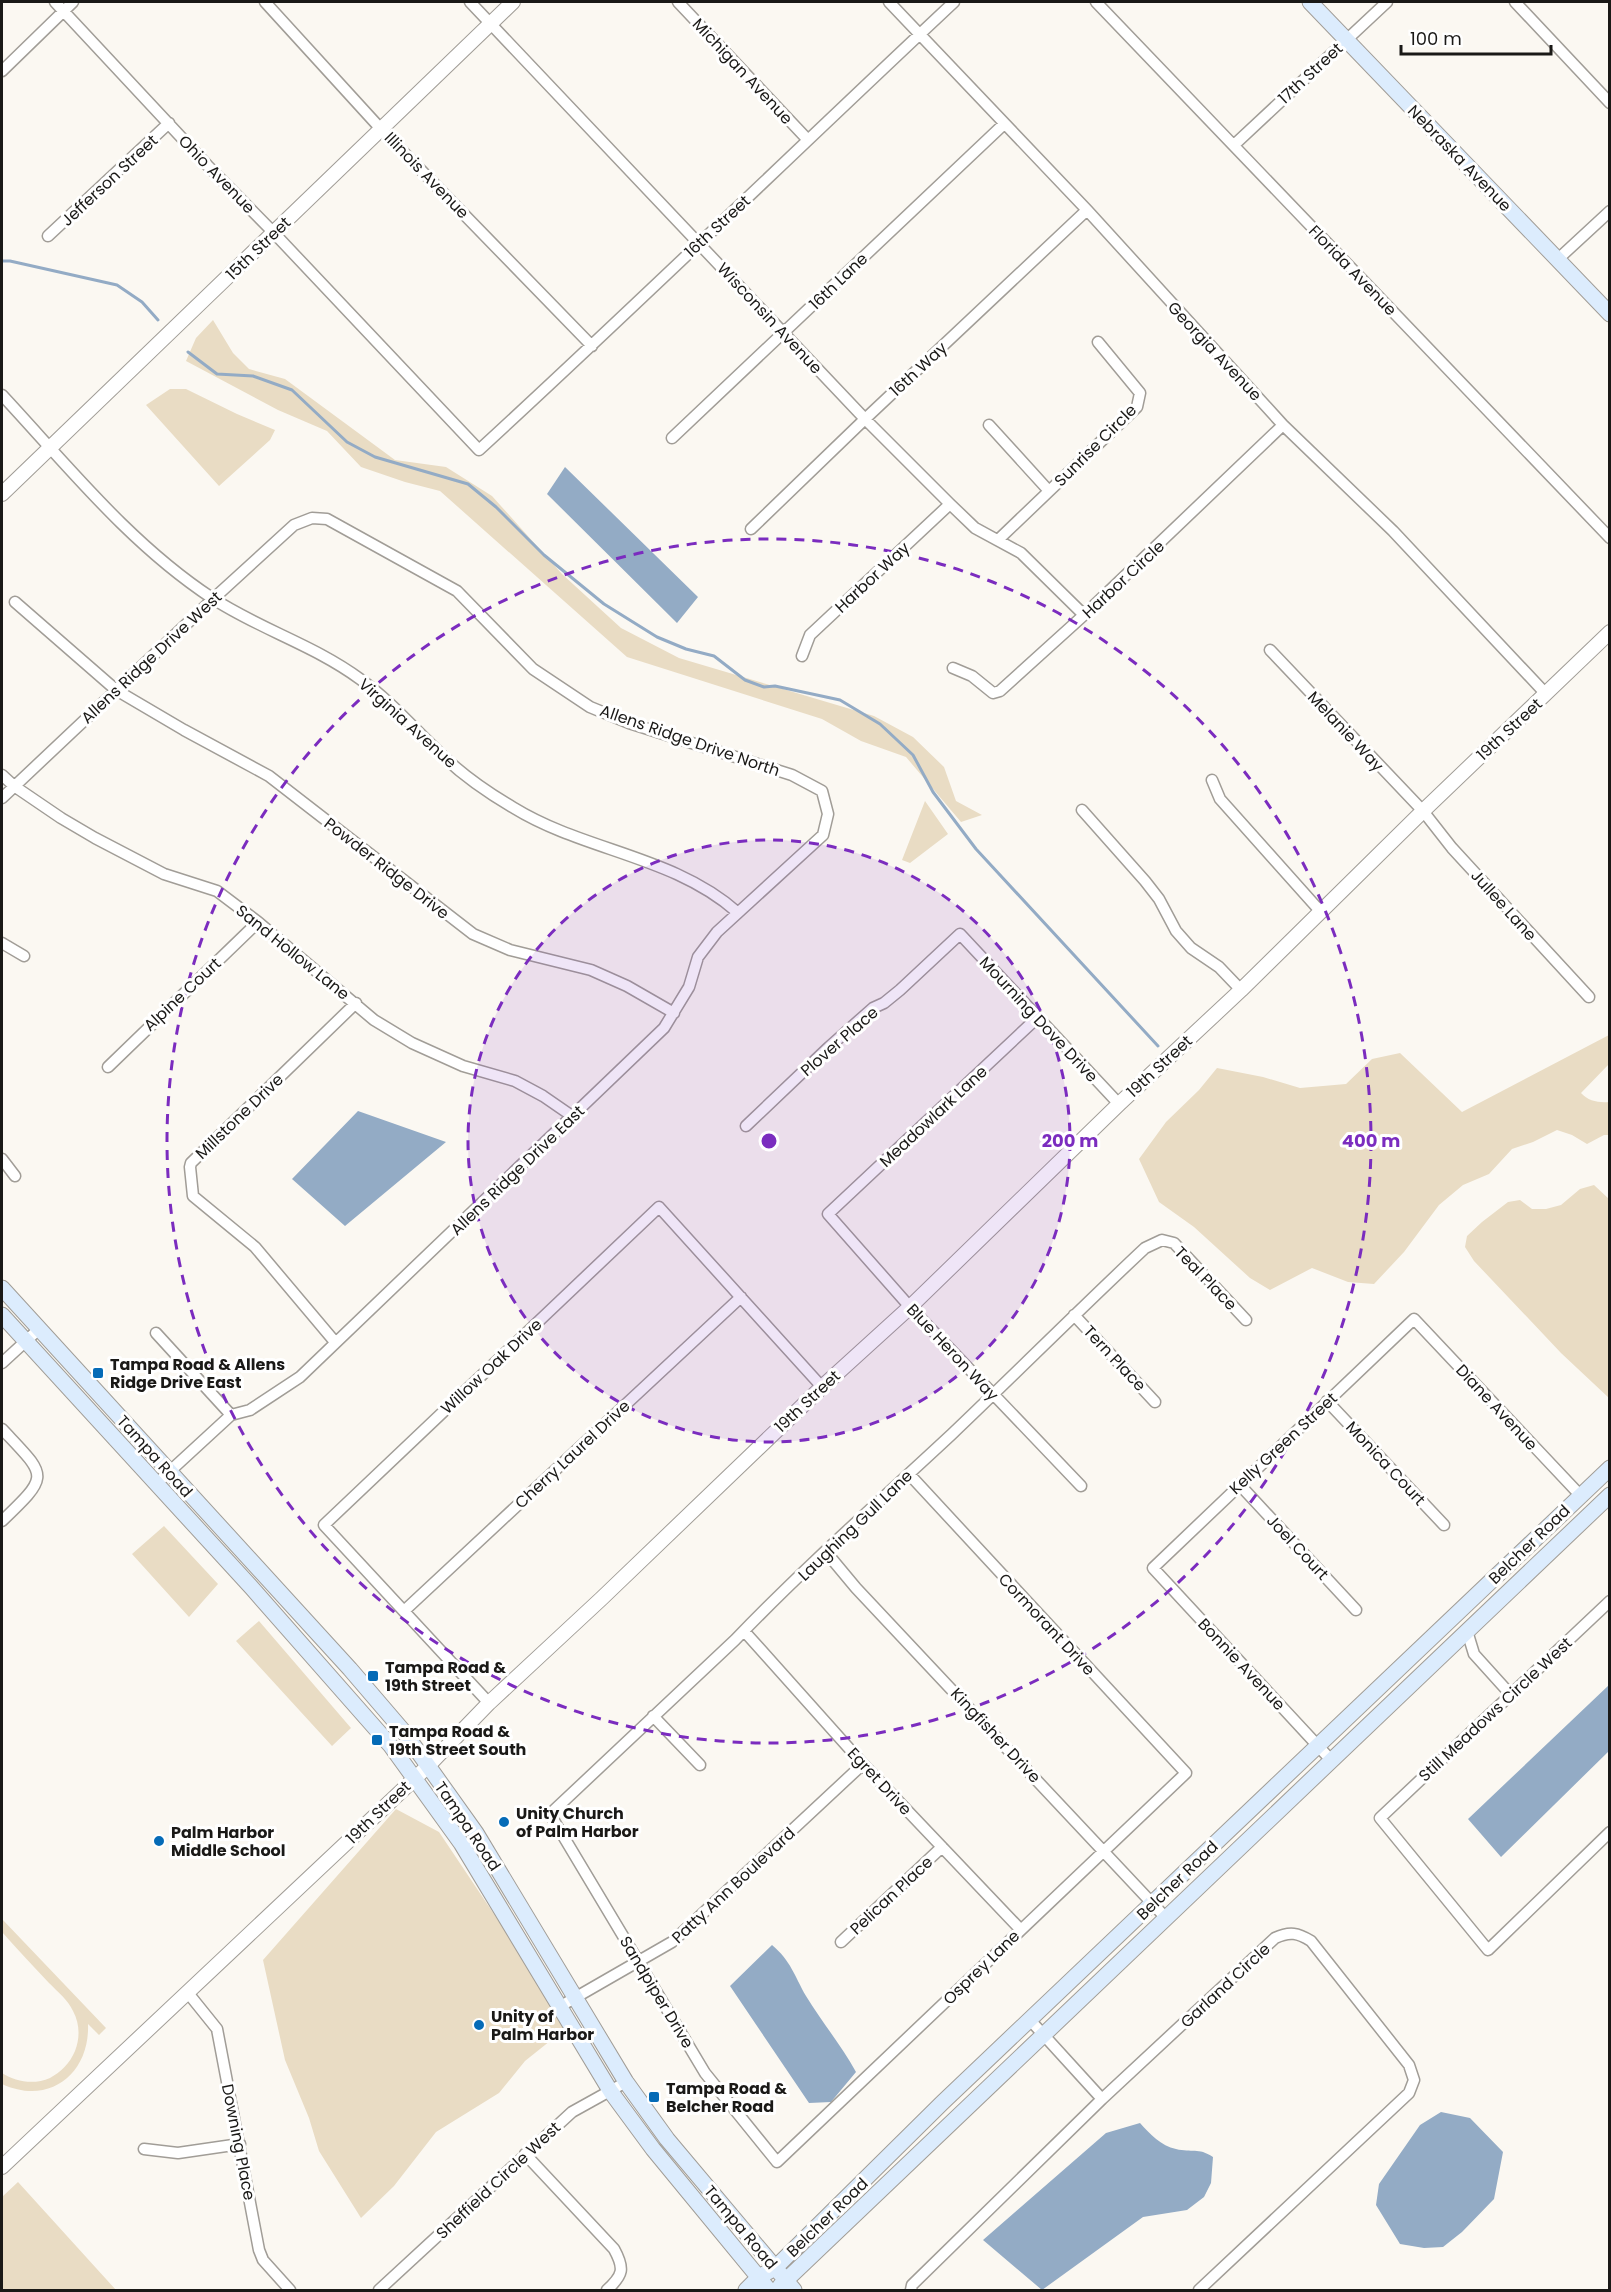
<svg xmlns="http://www.w3.org/2000/svg" width="1611" height="2292" viewBox="0 0 1611 2292" font-family="Poppins,sans-serif">
  <rect width="100%" height="100%" fill="#fbf8f2"/>
  <path fill="#e9dcc4" d="M213 320 233 353 249 369 285 379 395 460 446 467 492 496 562 574 621 628 679 658 874 716 913 737 944 767 956 801 982 815 961 822 906 757 861 741 822 719 627 657 440 491 405 482 361 467 327 431 278 410 186 361 196 338Z
    M170 389H186L237 414 275 430 270 440 219 486 146 405Z
    M925 801 948 834 910 863 902 860Z
    M1609 1035V1064L1581 1093C1588 1101 1599 1103 1609 1102V1135H1604L1587 1144 1572 1135 1557 1130 1533 1142 1512 1149 1489 1174 1463 1185 1439 1205 1404 1252 1374 1284 1348 1282 1312 1268 1270 1290 1250 1278 1194 1227 1159 1202 1139 1159 1166 1122 1199 1090 1217 1068 1263 1077 1300 1088 1346 1084 1372 1059 1400 1053 1462 1112Z
    M1594 1185 1609 1199V1398L1561 1353 1474 1261 1465 1247 1467 1236 1482 1222 1508 1202 1520 1200 1532 1209H1546L1561 1205 1580 1189Z
    M164 1526 218 1584 189 1617 132 1554Z
    M259 1621 351 1728 332 1746 236 1641Z
    M396 1809 439 1832 518 1950 565 2029 525 2061 499 2093 436 2132 394 2186 361 2218 319 2151 309 2118 285 2060 263 1960Z
    M2 1919 106 2028 99 2035 88 2024C90 2074 49 2106 2 2084V2073C16 2082 34 2085 50 2078 61 2072 70 2063 75 2051 80 2038 80 2024 73 2011 68 2000 58 1992 49 1983 33 1966 17 1949 2 1932Z
    M18 2182 116 2290H2V2197Z"/>
  <path fill="#93abc5" d="M565 467 698 597 677 623 547 494Z
    M358 1111 446 1142 345 1226 292 1179Z
    M1609 1685V1751L1501 1857 1468 1819Z
    M772 1945C791 1961 794 1975 806 1996 822 2022 841 2045 856 2072L831 2102 809 2103 730 1986Z
    M1441 2112 1470 2118 1503 2152 1494 2199 1462 2232 1443 2247 1424 2248 1400 2244 1376 2205 1379 2184 1420 2125Z
    M1140 2123C1150 2134 1161 2146 1176 2149 1192 2153 1198 2147 1213 2157L1211 2183 1204 2197 1187 2210 1143 2217 1042 2290 983 2240 1106 2133Z"/>
  <g fill="none" stroke-linecap="round" stroke-linejoin="round">
    <path stroke="#93abc5" stroke-width="3" d="M2 261H10L117 285 142 302 158 320
      M188 352 217 374 253 376 292 390 347 442 375 457 468 484 496 507 544 555 604 604 657 637 686 649 714 656 745 680 764 687 775 686 840 700 880 724 913 755 933 792 976 849 1158 1046"/>
    <g stroke="#a19d97" stroke-width="13">
      <path id="minor" d="M55 2 208 166 274 233 479 450C639 303 795 151 954 2
        M265 2 380 128 592 346
        M470 2 865 419 950 504 975 528 1021 553 1084 615
        M678 2 808 140
        M889 2 1087 210 1283 425 1393 531 1546 694
        M1096 2 1610 538
        M1515 2 1610 103
        M2 71 73 2
        M1234 145 1387 2
        M48 236 169 123
        M1557 260 1610 211
        M2 395C68 466 130 544 212 598 259 629 314 645 360 679 391 701 416 731 444 757 464 776 490 794 514 808 584 851 674 856 737 912
        M989 425 1049 491
        M672 438 1004 124
        M751 529 865 419 1087 210
        M998 540 1137 407 1140 393 1098 342
        M15 602 116 690 184 730 269 776 473 934 510 950 591 970 627 986 674 1013
        M1270 650 1423 811 1452 848 1589 997
        M802 656 810 635 950 504
        M953 668 972 676 993 693 1000 691 1084 615 1283 425
        M2 775 14 786 61 818 95 838 164 874 217 891 258 922 374 1020 412 1043 463 1066 515 1081 543 1096 572 1116
        M1212 780 1220 799 1320 911
        M2 798 213 599 294 525 312 518 327 519 457 591 533 669 590 707 629 723 792 775 822 791 828 814 823 835 717 932 698 957 689 987 664 1028 300 1377 250 1410 231 1415 156 1484
        M1082 810 1145 881 1159 899 1176 931 1191 948 1219 967 1241 990
        M2 943 24 956
        M1037 1018 828 1214 910 1307 1081 1486
        M108 1067 258 922
        M746 1126 829 1047 873 1008 884 1003 900 990 960 934 1119 1104
        M2 1159 15 1176
        M1074 1315 1155 1402
        M156 1333 231 1415
        M335 1342 255 1247 193 1196 190 1167 191 1163 356 1003
        M2 1363 39 1329
        M1327 1401 1444 1525
        M2 1429C47 1477 51 1474 2 1521
        M909 1474 1186 1773 777 2162 705 2073 550 1814 735 1640C804 1568 879 1502 952 1434 1017 1372 1080 1309 1145 1248L1162 1240 1174 1243 1246 1320
        M1239 1484 1356 1610
        M826 1552 856 1588 1166 1918
        M1610 1601 1380 1818 1488 1950 1610 1832
        M404 1611 741 1297
        M744 1631 863 1764 1020 1929
        M1467 1631 1474 1654 1511 1695
        M489 1703 324 1525 659 1207 822 1387
        M653 1716 700 1765
        M1331 1760 1153 1568 1414 1319 1580 1495
        M841 1942 942 1847
        M188 1993 217 2029 259 2250 263 2260 290 2290
        M559 2007 672 1942 863 1764
        M1030 2020 1102 2099
        M144 2149 178 2153 240 2144
        M525 2154 614 2249C625 2269 623 2275 607 2290
        M379 2290 572 2112 626 2082
        M911 2290 912 2285 1102 2099 1275 1938C1290 1931 1298 1933 1311 1941L1409 2065 1414 2080 1409 2093 1199 2290"/>
    </g>
    <g stroke="#a19d97" stroke-width="16">
      <path id="tertiary" d="M2 494 513 2
        M2 2167 428 1766 489 1703 601 1599 822 1387 910 1307 1119 1104 1241 990 1423 811 1610 632"/>
    </g>
    <g stroke="#a19d97" stroke-width="17">
      <path id="secondary" d="M1310 2 1610 314
        M2 1288 350 1669 404 1732 476 1833 626 2082 667 2139 794 2290
        M2 1315 252 1588 391 1746 461 1843 611 2092 653 2149 769 2290
        M780 2286 1610 1495
        M746 2290 759 2277 775 2268 943 2102 1610 1468"/>
    </g>
    <use href="#minor" stroke="#fff" stroke-width="10"/>
    <use href="#tertiary" stroke="#fff" stroke-width="14"/>
    <use href="#secondary" stroke="#dcecfd" stroke-width="15"/>
  </g>
  <circle cx="769" cy="1141" r="301" fill="#7b2cbf" fill-opacity=".12"/>
  <g fill="none" stroke="#7b2cbf" stroke-width="3" stroke-dasharray="10 8">
    <circle cx="769" cy="1141" r="301"/>
    <circle cx="769" cy="1141" r="602"/>
  </g>
  <g fill="#056bb7" stroke="#fff" stroke-width="2">
    <rect x="92" y="1367" width="12" height="12" rx="3"/>
    <rect x="367" y="1670" width="12" height="12" rx="3"/>
    <rect x="371" y="1734" width="12" height="12" rx="3"/>
    <circle cx="504" cy="1822" r="6"/>
    <circle cx="159" cy="1841" r="6"/>
    <circle cx="479" cy="2025" r="6"/>
    <rect x="648" y="2091" width="12" height="12" rx="3"/>
  </g>
  <g text-anchor="middle" stroke-width="6" stroke-linejoin="round" paint-order="stroke">
    <g font-size="16" fill="#1a1917" stroke="#fff">
      <text transform="translate(743 71) rotate(47)" y="6">Michigan Avenue</text>
      <text transform="translate(1310 73) rotate(-43)" y="6">17th Street</text>
      <text transform="translate(1460 158) rotate(46)" y="6">Nebraska Avenue</text>
      <text transform="translate(217 174) rotate(46)" y="6">Ohio Avenue</text>
      <text transform="translate(427 175) rotate(46)" y="6">Illinois Avenue</text>
      <text transform="translate(109 180) rotate(-43)" y="6">Jefferson Street</text>
      <text transform="translate(717 226) rotate(-43)" y="6">16th Street</text>
      <text transform="translate(258 248) rotate(-44)" y="6">15th Street</text>
      <text transform="translate(1353 270) rotate(46)" y="6">Florida Avenue</text>
      <text transform="translate(838 281) rotate(-44)" y="6">16th Lane</text>
      <text transform="translate(770 318) rotate(47)" y="6">Wisconsin Avenue</text>
      <text transform="translate(1215 351) rotate(47)" y="6">Georgia Avenue</text>
      <text transform="translate(918 369) rotate(-43)" y="6">16th Way</text>
      <text transform="translate(1095 445) rotate(-45)" y="6">Sunrise Circle</text>
      <text transform="translate(872 577) rotate(-43)" y="6">Harbor Way</text>
      <text transform="translate(1123 579) rotate(-43)" y="6">Harbor Circle</text>
      <text transform="translate(151 657) rotate(-43)" y="6">Allens Ridge Drive West</text>
      <text transform="translate(408 723) rotate(42)" y="6">Virginia Avenue</text>
      <text transform="translate(1509 729) rotate(-43)" y="6">19th Street</text>
      <text transform="translate(1346 731) rotate(47)" y="6">Melanie Way</text>
      <text transform="translate(690 740) rotate(19)" y="6">Allens Ridge Drive North</text>
      <text transform="translate(387 868) rotate(38)" y="6">Powder Ridge Drive</text>
      <text transform="translate(1504 905) rotate(48)" y="6">Jullee Lane</text>
      <text transform="translate(293 952) rotate(39)" y="6">Sand Hollow Lane</text>
      <text transform="translate(182 994) rotate(-43)" y="6">Alpine Court</text>
      <text transform="translate(1039 1019) rotate(47)" y="6">Mourning Dove Drive</text>
      <text transform="translate(839 1041) rotate(-41)" y="6">Plover Place</text>
      <text transform="translate(1159 1066) rotate(-43)" y="6">19th Street</text>
      <text transform="translate(239 1116) rotate(-44)" y="6">Millstone Drive</text>
      <text transform="translate(933 1116) rotate(-43)" y="6">Meadowlark Lane</text>
      <text transform="translate(517 1170) rotate(-44)" y="6">Allens Ridge Drive East</text>
      <text transform="translate(1206 1278) rotate(46)" y="6">Teal Place</text>
      <text transform="translate(953 1352) rotate(47)" y="6">Blue Heron Way</text>
      <text transform="translate(1115 1358) rotate(47)" y="6">Tern Place</text>
      <text transform="translate(491 1366) rotate(-43)" y="6">Willow Oak Drive</text>
      <text transform="translate(807 1401) rotate(-43)" y="6">19th Street</text>
      <text transform="translate(1497 1407) rotate(47)" y="6">Diane Avenue</text>
      <text transform="translate(1283 1443) rotate(-43)" y="6">Kelly Green Street</text>
      <text transform="translate(572 1454) rotate(-43)" y="6">Cherry Laurel Drive</text>
      <text transform="translate(155 1456) rotate(48)" y="6">Tampa Road</text>
      <text transform="translate(1386 1463) rotate(47)" y="6">Monica Court</text>
      <text transform="translate(855 1525) rotate(-44)" y="6">Laughing Gull Lane</text>
      <text transform="translate(1529 1544) rotate(-44)" y="6">Belcher Road</text>
      <text transform="translate(1298 1547) rotate(47)" y="6">Joel Court</text>
      <text transform="translate(1047 1624) rotate(47)" y="6">Cormorant Drive</text>
      <text transform="translate(1242 1664) rotate(47)" y="6">Bonnie Avenue</text>
      <text transform="translate(1495 1709) rotate(-43)" y="6">Still Meadows Circle West</text>
      <text transform="translate(996 1735) rotate(47)" y="6">Kingfisher Drive</text>
      <text transform="translate(880 1781) rotate(47)" y="6">Egret Drive</text>
      <text transform="translate(378 1812) rotate(-44)" y="6">19th Street</text>
      <text transform="translate(468 1826) rotate(56)" y="6">Tampa Road</text>
      <text transform="translate(1177 1880) rotate(-44)" y="6">Belcher Road</text>
      <text transform="translate(733 1885) rotate(-43)" y="6">Patty Ann Boulevard</text>
      <text transform="translate(891 1895) rotate(-43)" y="6">Pelican Place</text>
      <text transform="translate(981 1967) rotate(-44)" y="6">Osprey Lane</text>
      <text transform="translate(1225 1985) rotate(-43)" y="6">Garland Circle</text>
      <text transform="translate(657 1992) rotate(59)" y="6">Sandpiper Drive</text>
      <text transform="translate(239 2142) rotate(79)" y="6">Downing Place</text>
      <text transform="translate(498 2180) rotate(-43)" y="6">Sheffield Circle West</text>
      <text transform="translate(827 2217) rotate(-44)" y="6">Belcher Road</text>
      <text transform="translate(741 2227) rotate(50)" y="6">Tampa Road</text>
    </g>
    <g font-size="16" font-weight="bold" fill="#1a1917" stroke="#fff" text-anchor="start">
      <text x="110" y="1370">Tampa Road &amp; Allens<tspan x="110" dy="18">Ridge Drive East</tspan></text>
      <text x="385" y="1673">Tampa Road &amp;<tspan x="385" dy="18">19th Street</tspan></text>
      <text x="389" y="1737">Tampa Road &amp;<tspan x="389" dy="18">19th Street South</tspan></text>
      <text x="516" y="1819">Unity Church<tspan x="516" dy="18">of Palm Harbor</tspan></text>
      <text x="171" y="1838">Palm Harbor<tspan x="171" dy="18">Middle School</tspan></text>
      <text x="491" y="2022">Unity of<tspan x="491" dy="18">Palm Harbor</tspan></text>
      <text x="666" y="2094">Tampa Road &amp;<tspan x="666" dy="18">Belcher Road</tspan></text>
    </g>
  </g>
  <circle cx="769" cy="1141" r="9" fill="#7b2cbf" stroke="#fff" stroke-width="3"/>
  <g font-size="18" text-anchor="middle" font-weight="bold" fill="#7b2cbf" stroke="#fff" stroke-width="6" stroke-linejoin="round" paint-order="stroke">
    <text x="1070" y="1147">200 m</text>
    <text x="1371" y="1147">400 m</text>
  </g>
  <rect width="1611" height="2292" fill="none" stroke="#1a1917" stroke-width="6"/>
  <path d="M1401 45v9h150v-9" fill="none" stroke="#1a1917" stroke-width="3"/>
  <text x="1410" y="45" font-size="18" fill="#1a1917" stroke="#ffffff" stroke-width="4.5" paint-order="stroke">100 m</text>
</svg>
